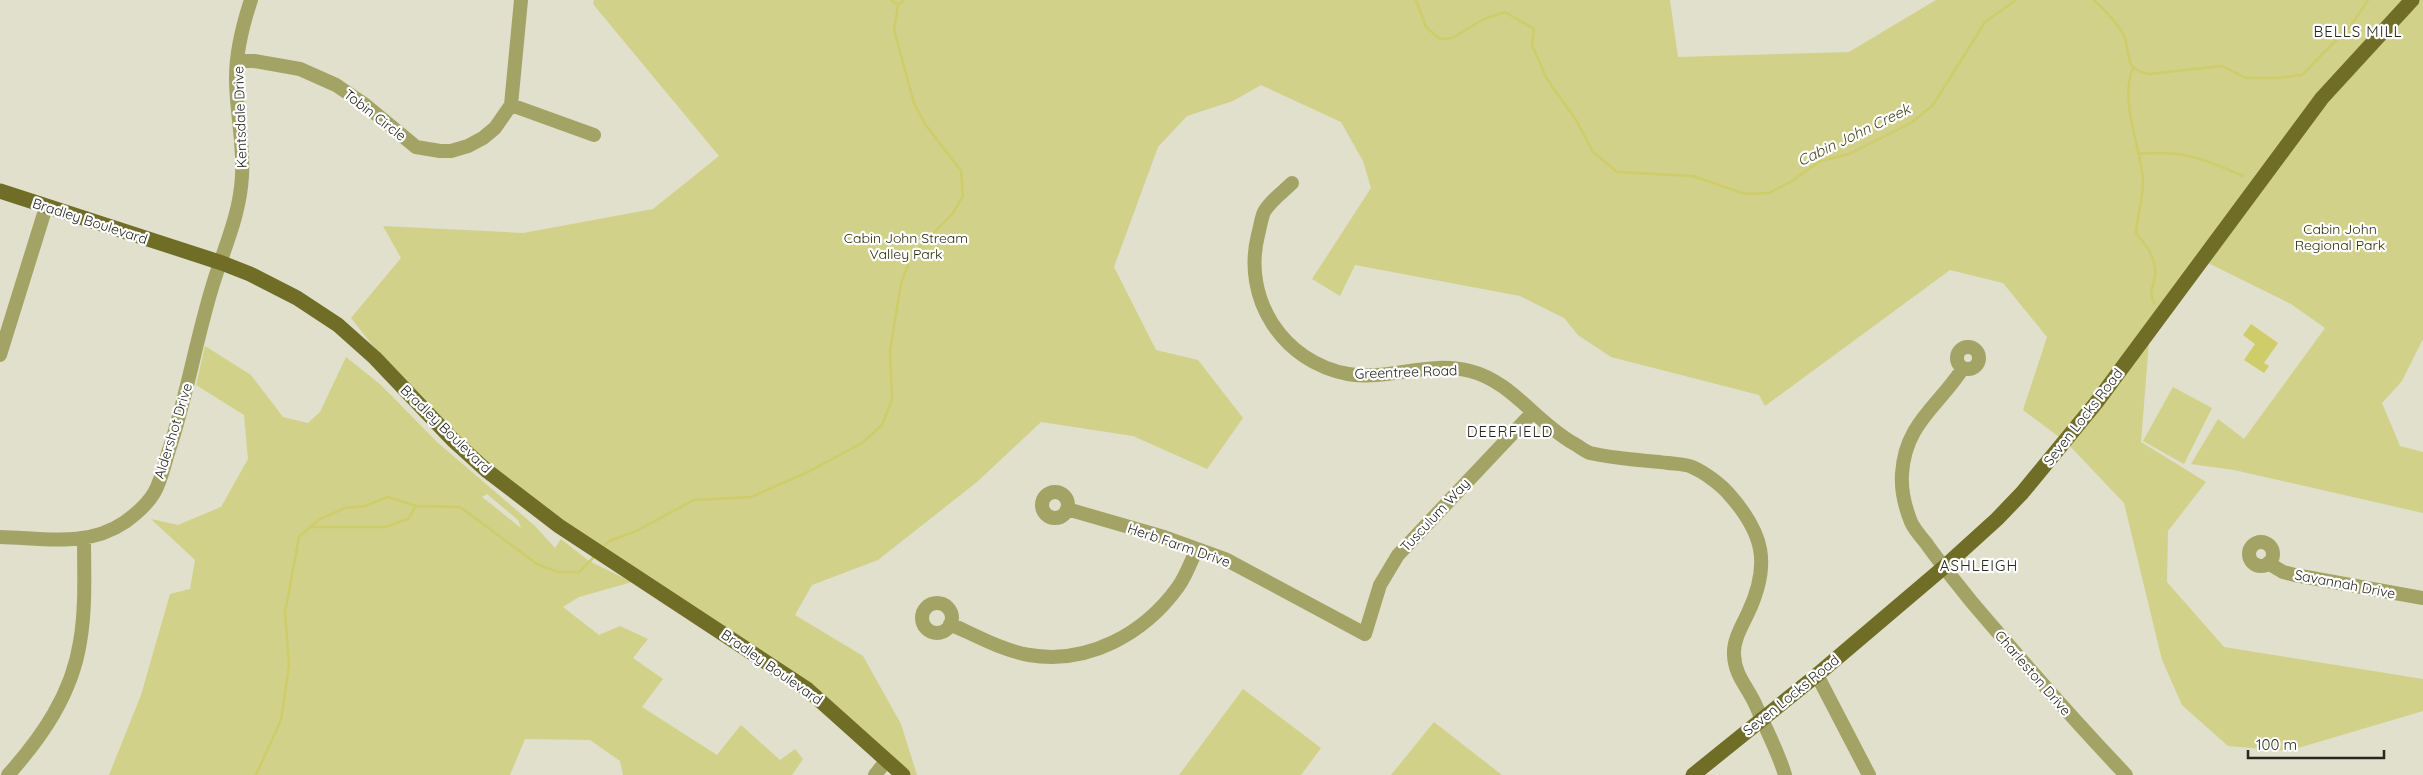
<svg xmlns="http://www.w3.org/2000/svg" width="2423" height="775" viewBox="0 0 2423 775" font-family="Quicksand,sans-serif">
  <rect width="100%" height="100%" fill="#e0e0cc"/>
  <path fill="#d1d18a" fill-rule="evenodd" d="M594 0H1670L1678 57 1849 52 1936 0H2423V339L2402 381 2382 403 2400 446 2423 452V513L2234 470 2191 464 2218 419 2244 439 2325 328 2291 304 2202 260 2150 329 2141 442 2206 482 2168 531 2167 582 2224 647 2423 679V711L2288 751 2228 746 2182 705 2162 660 2124 503 2066 442 2023 410 2047 337 2003 283 1950 270 1765 406 1759 395 1611 357 1578 335 1564 318 1520 296 1355 265 1340 296 1312 279 1371 188 1363 161 1341 122 1261 85 1233 101 1187 116 1158 147 1114 267 1156 350 1198 360 1243 418 1207 469 1133 436 1041 422 977 482 878 560 812 585 795 615 863 656 901 724 917 775H911L888 758 837 710 559 526 417 402 351 318 401 258 383 226 523 233 653 209 719 156 593 4Z
    M205 346 251 375 283 417 308 423 320 412 346 357 381 385 437 442 535 526 555 548 561 539 589 561 632 582 579 597 563 607 599 635 620 626 648 639 633 658 663 679 642 707 717 755 741 725 780 760 795 749 803 759 792 775H623L620 761 590 740 525 739 510 775H109L141 695 170 594 190 589 195 560 151 519 178 525 221 507 248 459 244 415 196 385ZM487 494 518 520 521 528 482 497Z
    M2173 387 2212 408 2184 464 2143 441Z
    M1243 689 1321 748 1301 775H1179Z
    M1434 722 1502 775H1391Z"/>
  <path fill="#cfcd6a" d="M2251 324 2278 343 2264 363 2269 366 2264 373 2244 360 2255 344 2243 335Z"/>
  <g fill="none" stroke-linecap="round" stroke-linejoin="round">
    <path stroke="#cfcd6a" stroke-width="2.5" d="M891 0 898 5
      M1416 0 1426 27 1440 39 1452 38 1484 19 1505 12 1534 29 1532 45 1547 79 1576 120 1593 152 1617 172 1693 176 1745 194 1769 193 1792 181 1820 161 1849 154 1911 123 1933 105 1985 22 2016 0
      M2094 0C2105 11 2117 22 2124 36 2132 55 2122 69 2149 74L2222 66 2246 78H2278L2302 75 2352 24 2368 0
      M2133 68C2119 99 2140 146 2143 179 2144 197 2137 215 2136 233 2147 246 2157 259 2155 276 2154 289 2148 288 2154 303
      M2138 154C2183 150 2202 158 2243 176
      M311 527H385L408 519 416 506
      M603 547 609 541 634 532 694 500 751 497 808 472 862 443 882 425 892 400 890 351 901 283 912 255 953 213 963 196 961 171 925 124 914 103 894 30 898 5 904 0
      M256 775 281 720 289 665 285 613 299 537 318 520 345 508 365 506 388 497 416 506 460 507 537 564 558 572H579L594 557"/>
    <path stroke="#a3a366" stroke-width="14" d="M237 61H254L300 69 336 85 364 104 416 147 440 151H451L468 146 483 138 495 128 511 105 521 0
      M511 105 594 135
      M1292 183C1283 192 1270 201 1264 212 1261 219 1260 228 1258 235 1242 299 1283 362 1348 374 1388 381 1430 360 1470 371 1511 381 1536 422 1573 443 1579 446 1584 451 1590 453 1615 459 1643 460 1668 463 1676 464 1686 464 1692 467 1704 472 1720 484 1728 493 1764 533 1771 564 1748 613 1742 626 1733 640 1734 655 1735 677 1749 688 1757 708 1766 730 1778 751 1785 775
      M1957 358a11 11 0 1 1 22 0a11 11 0 1 1-22 0Z
      M0 355 46 207
      M1963 368C1939 406 1905 423 1902 474 1901 489 1905 507 1911 522 1914 529 1921 537 1926 543 1940 563 1955 581 1970 600 2021 660 2072 718 2126 775
      M1042 505a13 13 0 1 1 26 0a13 13 0 1 1-26 0Z
      M1067 509 1164 537 1225 559 1365 634 1380 585 1398 555 1532 413
      M0 537C43 538 87 548 125 522 136 514 147 505 154 493 161 481 164 466 168 453 187 397 196 338 214 281 225 246 240 214 242 176 244 143 236 111 236 78 236 52 243 24 251 0
      M2249 554a12 12 0 1 1 24 0a12 12 0 1 1-24 0Z
      M2268 563 2283 572 2295 575 2423 598
      M922 618a15 15 0 1 1 30 0a15 15 0 1 1-30 0Z
      M950 624C975 635 1001 650 1029 655 1088 665 1144 634 1178 587 1186 576 1191 561 1197 549
      M1817 675 1869 775
      M8 775C42 737 72 694 80 642 86 608 84 572 84 538
      M875 775 886 761"/>
    <path stroke="#6f6d26" stroke-width="15" d="M0 191 222 263 250 274 297 298 338 325 375 358 454 441 486 470 559 526 807 689 903 775
      M1693 775 1817 675 1943 568 1997 519 2022 493 2096 403 2322 98 2412 0"/>
  </g>
  <g text-anchor="middle" stroke-width="4.5" stroke-linejoin="round" paint-order="stroke">
    <g font-size="14" fill="#272720" stroke="#fff">
      <text transform="translate(375 115) rotate(38)" y="5">Tobin Circle</text>
      <text transform="translate(240 117) rotate(-92)" y="5">Kentsdale Drive</text>
      <text transform="translate(90 221) rotate(18)" y="5">Bradley Boulevard</text>
      <text transform="translate(1406 372) rotate(-2)" y="5">Greentree Road</text>
      <text transform="translate(2083 417) rotate(-52)" y="5">Seven Locks Road</text>
      <text transform="translate(446 429) rotate(44)" y="5">Bradley Boulevard</text>
      <text transform="translate(173 431) rotate(-73)" y="5">Aldershot Drive</text>
      <text transform="translate(1435 515) rotate(-47)" y="5">Tusculum Way</text>
      <text transform="translate(1179 545) rotate(19)" y="5">Herb Farm Drive</text>
      <text transform="translate(2345 584) rotate(11)" y="5">Savannah Drive</text>
      <text transform="translate(772 667) rotate(35)" y="5">Bradley Boulevard</text>
      <text transform="translate(2033 673) rotate(49)" y="5">Charleston Drive</text>
      <text transform="translate(1791 695) rotate(-39)" y="5">Seven Locks Road</text>
    </g>
    <g font-size="14" fill="#2e2d02" stroke="#fff">
      <text x="2340" y="234">Cabin John<tspan x="2340" dy="16">Regional Park</tspan></text>
      <text x="906" y="243">Cabin John Stream<tspan x="906" dy="16">Valley Park</tspan></text>
    </g>
    <g font-size="15" letter-spacing="1" fill="#272720" stroke="#fff">
      <text x="2358" y="37">BELLS MILL</text>
      <text x="1510" y="437">DEERFIELD</text>
      <text x="1979" y="571">ASHLEIGH</text>
    </g>
    <g font-size="15" font-style="italic" fill="#45451b" stroke="#fff">
      <text transform="translate(1854 135) rotate(-26)" y="5">Cabin John Creek</text>
    </g>
  </g>
  <path d="M2248 750v8h136v-8" fill="none" stroke="#272720" stroke-width="2.5"/>
  <text x="2256" y="750" font-size="15" fill="#272720" stroke="#ffffff" stroke-width="4" paint-order="stroke">100 m</text>
</svg>
